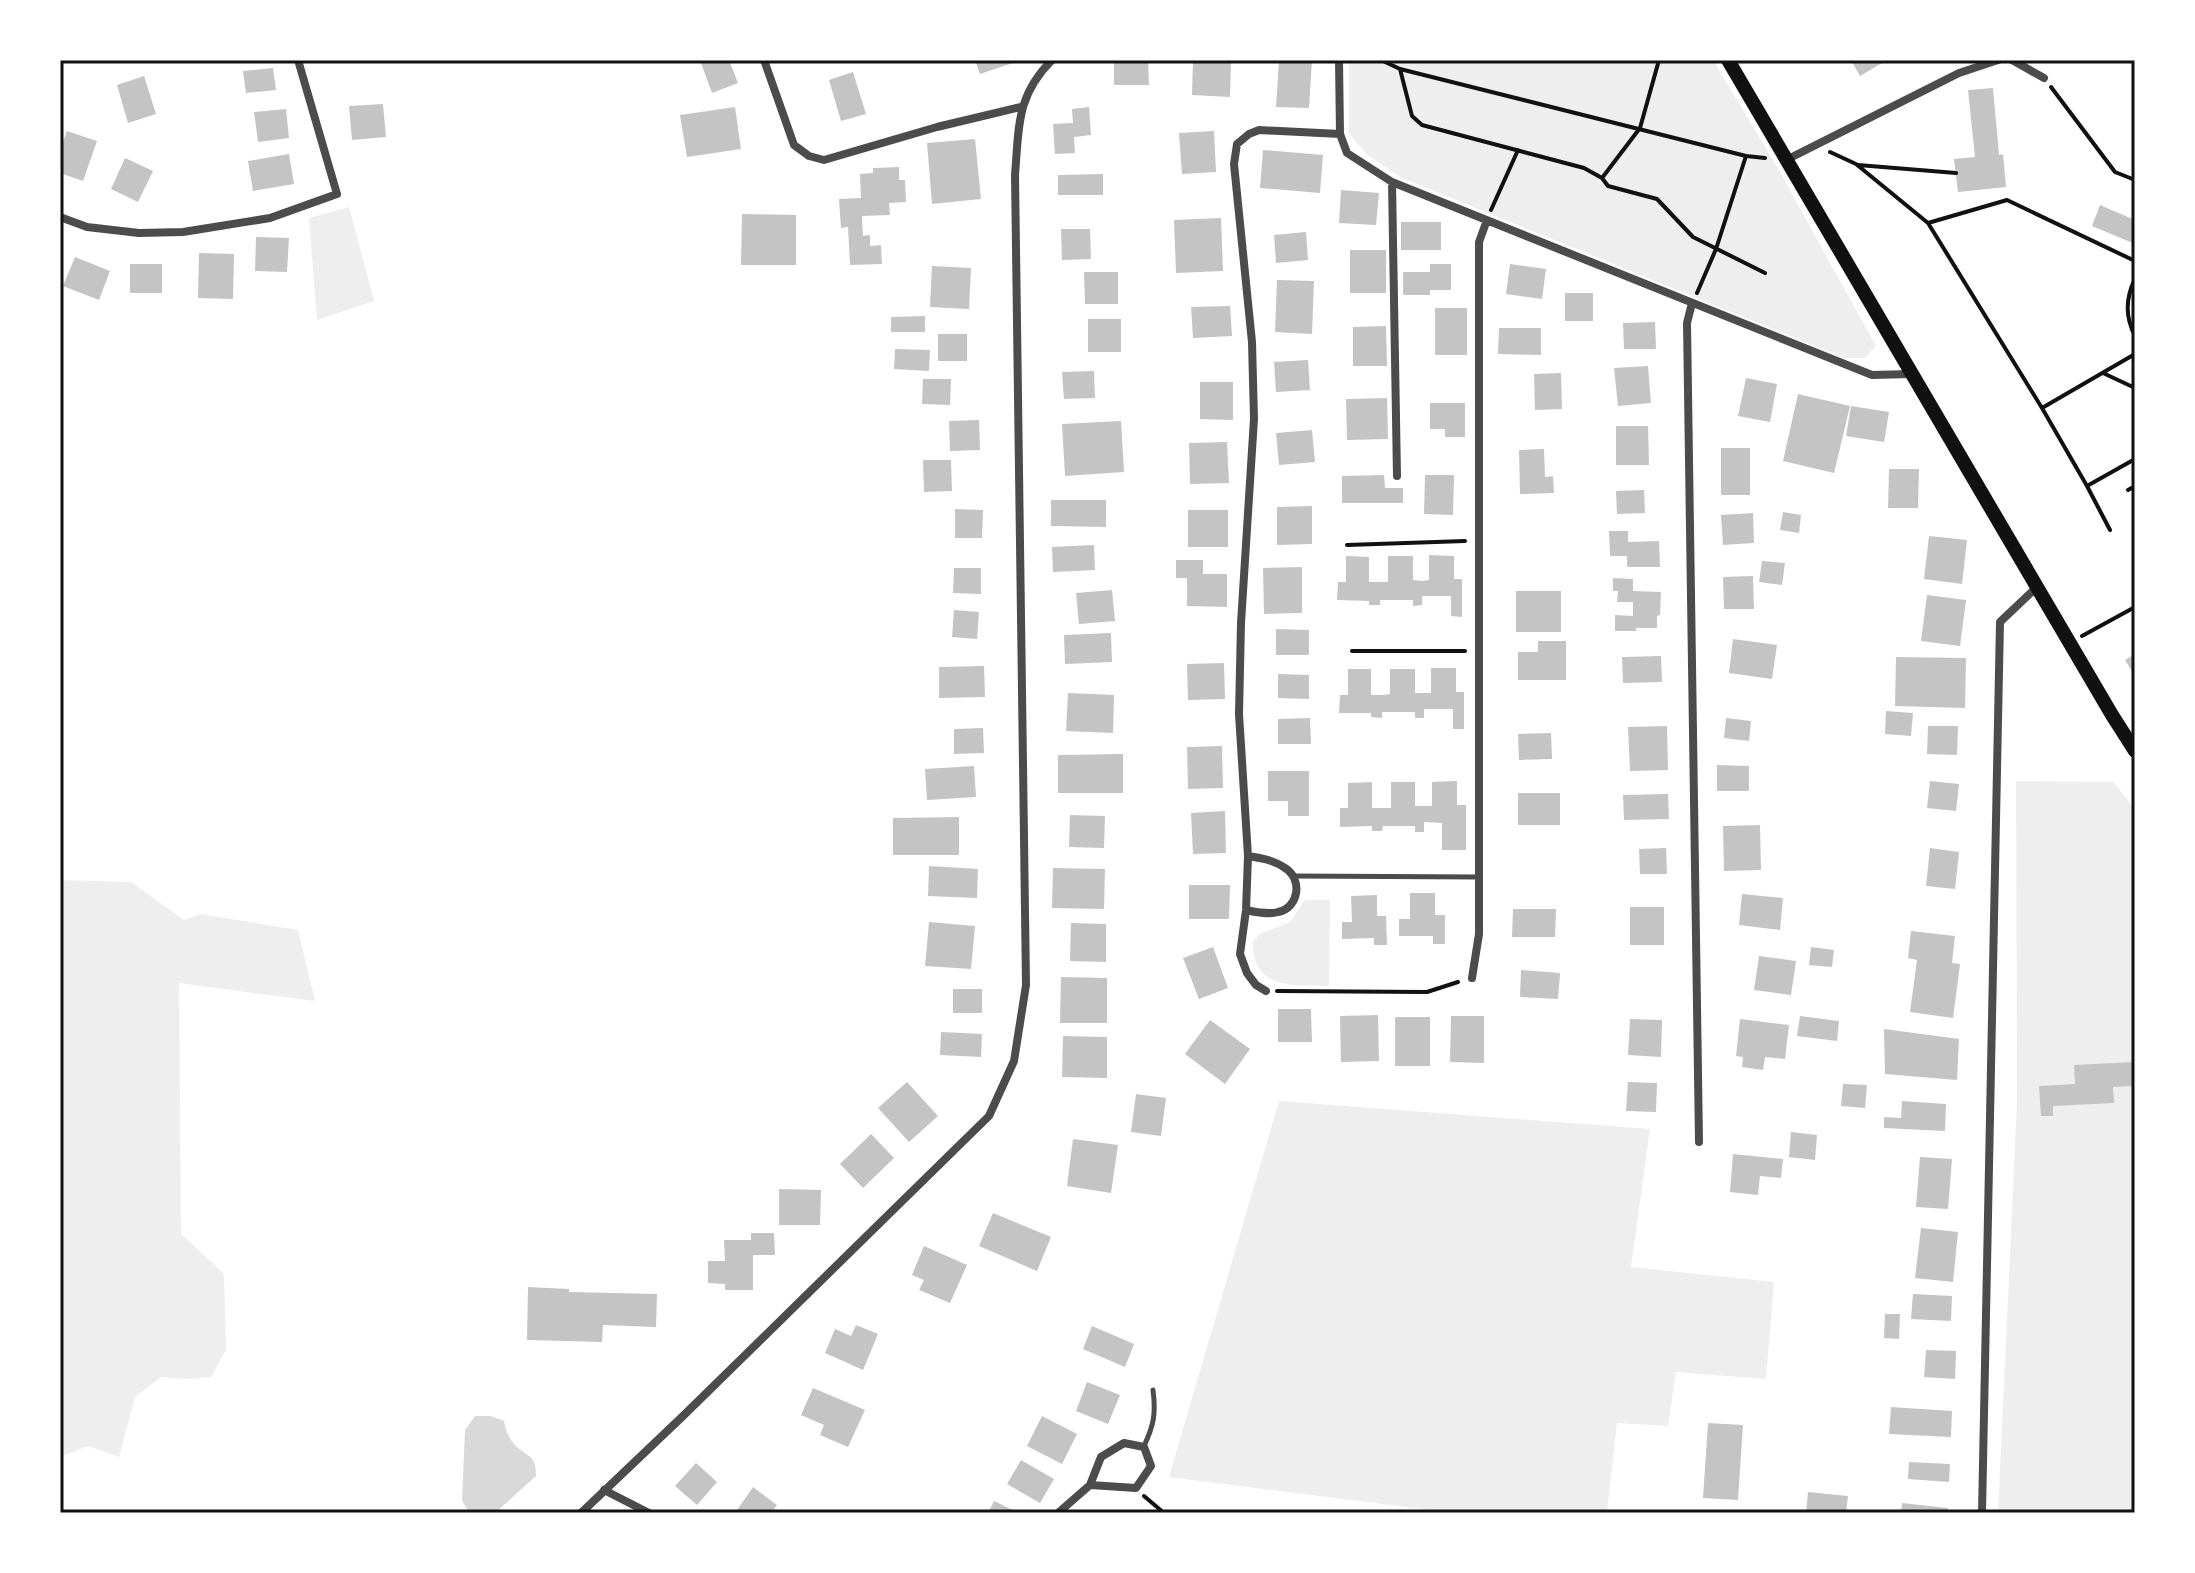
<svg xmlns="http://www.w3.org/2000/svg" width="2195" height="1573" viewBox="0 0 2195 1573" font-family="'Golos Text',sans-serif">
  <rect width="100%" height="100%" fill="#fff"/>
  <path fill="#eee" d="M1349 60H1713L1776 165 1876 346 1865 358H1844L1402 178 1366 154 1349 133Z
    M349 207 374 301 317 320 309 218Z
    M2016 781 2113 782 2135 809V1513H1998L2017 1102Z
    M60 880 131 882 184 920 201 914 298 930 315 1001 179 983 181 1234 224 1274 226 1350 211 1377 189 1379 161 1377 135 1397 119 1457 88 1446 60 1457Z
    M1305 900H1330L1329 986C1292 985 1252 990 1253 941L1260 934 1290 922Z
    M1279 1101 1650 1129 1631 1267 1774 1282 1766 1379 1676 1372 1668 1426 1617 1423 1607 1513H1453L1169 1477Z"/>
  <path fill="#d9d9d9" d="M475 1416H491L504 1421C506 1431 508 1437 515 1445 528 1458 536 1454 536 1476L495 1513C479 1513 469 1518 462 1500L465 1430Z"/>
  <path fill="#c4c4c4" d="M708 60H729L738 83 712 93 701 63Z
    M975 60H1019V61L980 74Z
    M1114 60H1148L1149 85H1114Z
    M1193 60H1231L1230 97 1192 95Z
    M1279 60H1312L1309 108 1276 107Z
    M1851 60H1887L1860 76Z
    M273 68 276 90 246 93 243 71Z
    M853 72 866 114 841 121 829 80Z
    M144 76 156 114 128 123 117 85Z
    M1993 88 1999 155 2003 154 2006 187 1958 192 1954 159 1975 157 1968 90Z
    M383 104 386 137 352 140 349 106Z
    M735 107 741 149 687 157 680 115Z
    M1089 107 1091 135 1074 137 1075 153 1055 154 1053 124 1073 123 1072 109Z
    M286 109 289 138 258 142 254 112Z
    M67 131 97 141 83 181 60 173V150Z
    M1214 131 1216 172 1182 174 1179 133Z
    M975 139 981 199 932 204 927 143Z
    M1263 150 1323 155 1320 193 1260 188Z
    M289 154 294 184 253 191 248 161Z
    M125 158 153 171 138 202 111 189Z
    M899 167V180H905L906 202 889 203 890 215 862 216 863 236 870 235V246L881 245 882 264 850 265 848 227 841 228 839 199 861 198 860 174 873 173V168Z
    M1103 174V195H1058V175Z
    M1341 190 1379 193 1376 225 1339 223Z
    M2100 205 2135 220V244L2092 226Z
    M742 214 796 215V265H741Z
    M1221 218 1223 271 1176 273 1174 220Z
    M1401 222H1441V250H1401Z
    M1061 229H1090L1091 259 1062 260Z
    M1306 232 1308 260 1276 263 1274 235Z
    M256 237 289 238 287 272 255 271Z
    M1350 250H1386V293H1350Z
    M199 253 234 254 233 299 198 298Z
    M75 257 110 271 99 300 63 286Z
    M130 264H162V293H130Z
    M1430 264H1451V290H1430V295H1403V272H1430Z
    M1510 264 1546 269 1542 299 1506 294Z
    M932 266 971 268 969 309 930 307Z
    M1084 272H1118V304H1085Z
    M1277 280 1314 281 1312 334 1275 332Z
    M1565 293H1593V321H1565Z
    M1230 306 1232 336 1193 338 1191 307Z
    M1435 308H1467V355H1435Z
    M925 316V332H891V317Z
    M1088 319H1121V352H1088Z
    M1655 322 1656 349H1624L1623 323Z
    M1386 326 1387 366H1353V327Z
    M1499 328H1541V355L1498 354Z
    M938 334H967V361H938Z
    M895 349 930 350 929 371 894 369Z
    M1308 360 1310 390 1276 392 1274 362Z
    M1648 366 1651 403 1618 406 1614 368Z
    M1094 371 1095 398 1064 399 1062 372Z
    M1561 373 1562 409 1535 410 1534 374Z
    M1746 378 1777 384 1770 422 1738 416Z
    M923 379H951L950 405 922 404Z
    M1200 382H1233V420L1200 419Z
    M1798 394 1850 406 1834 473 1783 461Z
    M1387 398 1388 439 1347 440 1346 399Z
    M1430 403H1465V437H1445V429H1430Z
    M1851 406 1889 412 1884 442 1846 436Z
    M979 420 980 450 950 451 949 421Z
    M1121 421 1124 472 1065 476 1062 424Z
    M1616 426H1648L1649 465H1616Z
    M1312 430 1315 462 1279 465 1276 433Z
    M1227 442 1229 483 1190 484 1189 443Z
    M1721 448H1750V495H1721Z
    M1544 449 1545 477 1553 476 1554 493 1520 494 1519 450Z
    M923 460H951L952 491 924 492Z
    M1889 469H1919L1918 508H1888Z
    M1384 475 1385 488H1403V503H1342V476Z
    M1425 475H1454L1453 515 1424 514Z
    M1644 490 1645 513 1617 514 1616 491Z
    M1051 500H1106V527L1051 526Z
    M1312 506V544L1277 545V507Z
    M955 509 983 510 982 538H955Z
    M1188 510H1228V547H1188Z
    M1783 512 1801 515 1799 533 1780 530Z
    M1753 513 1754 543 1723 545 1721 515Z
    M1609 531H1628V542L1659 541 1660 567H1627V556H1610Z
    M1929 536 1967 540 1962 584 1924 579Z
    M1094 545 1095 570 1053 572 1052 547Z
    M1429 555 1454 556V579H1462V617L1451 616V596H1422V605L1413 606V600H1380V605H1369V601L1337 600 1338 582H1346V556L1369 557V582H1388V556H1413V580L1422 581 1429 580Z
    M1176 560H1203V574H1227V607L1187 606V578H1176Z
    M1762 561 1785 563 1782 585 1759 582Z
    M1302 567V613L1264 614 1263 568Z
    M954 568H981V594L953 593Z
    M1753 576 1754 609H1724L1723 577Z
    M1613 578 1633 579V591L1661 592 1660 615 1657 616V628H1636V631H1615V615L1633 616V602H1617L1618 591H1613Z
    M1112 590 1115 621 1079 624 1076 593Z
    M1516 591H1561V632H1516Z
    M1927 595 1966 600 1960 646 1921 641Z
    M954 610 979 612 977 639 952 637Z
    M1276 629 1309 630V655H1276Z
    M1111 633 1112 662 1065 664 1064 635Z
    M1733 639 1777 645 1772 679 1729 673Z
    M1538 641H1566V680H1518V652H1538Z
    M2135 654V676L2125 660Z
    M1661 656 1662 682 1623 683 1622 657Z
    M1896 657 1966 658 1965 708 1895 706Z
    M1224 663 1225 699 1188 700 1187 664Z
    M984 666 985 697 939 698V667Z
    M1431 668H1456V692H1464V729H1453V709H1424V718H1415V712H1382V718L1371 717V713H1339L1340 695H1348V669H1371V695H1382L1390 694V669H1415V693H1431Z
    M1278 674 1309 675V699L1278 698Z
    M1068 693 1114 695 1113 733 1066 731Z
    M1886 711 1913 713 1911 736 1885 734Z
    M1310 718 1311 744H1278V719Z
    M1726 718 1751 721 1749 741 1724 738Z
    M1667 726 1668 770 1630 771 1628 727Z
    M1928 726H1958L1957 755 1927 754Z
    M983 728 984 753 954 754V729Z
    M1551 733 1552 759 1519 760 1518 734Z
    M1222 746 1223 788 1188 789 1187 747Z
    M1123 754V793H1058V755Z
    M1717 765 1749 766V791H1717Z
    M974 766 976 797 927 800 925 769Z
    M1268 771H1309V816H1288V801H1268Z
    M1457 781V805H1466V850H1442V823L1424 822V832H1415V826H1383L1382 831H1372V826L1340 827V808H1348V783L1372 782V808H1391V782H1415V806H1432V782Z
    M1930 781 1959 784 1956 811 1927 808Z
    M1518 793H1560V825H1518Z
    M1668 794 1669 819 1624 820 1623 795Z
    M1225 811 1226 853 1193 854 1191 813Z
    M1070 815 1105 816 1104 848 1069 847Z
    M959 817V855H893V818Z
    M1760 825 1761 870 1724 871 1723 826Z
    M1666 848 1667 874H1640L1639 849Z
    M1930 848 1959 852 1955 889 1926 886Z
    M929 866 978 869 977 898 928 896Z
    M1053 868 1105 869 1104 909 1052 908Z
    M1189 885H1230L1229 919H1189Z
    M1410 893H1435V915H1445V944H1433V936H1399V919H1410Z
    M1742 894 1783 898 1780 930 1739 925Z
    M1377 895V916H1386L1387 945H1374V938L1342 939V922H1352L1351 896Z
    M1630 907H1664V945H1630Z
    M1513 909H1556L1555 937H1512Z
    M929 922 975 926 971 969 925 966Z
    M1071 923 1106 924V962L1070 961Z
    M1911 931 1955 936 1952 963 1960 964 1953 1018 1910 1012 1917 960 1908 958Z
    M1213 947 1228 988 1199 999 1183 958Z
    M1811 947 1834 950 1832 967 1809 965Z
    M1759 956 1796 961 1791 995 1754 990Z
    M1521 970 1560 973 1558 999 1520 997Z
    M1061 977 1107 978V1023H1060Z
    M953 989H982V1013H953Z
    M1278 1009H1311L1312 1042H1278Z
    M1378 1015 1379 1061 1341 1062 1340 1016Z
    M1451 1016H1484V1063L1450 1062Z
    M1800 1016 1839 1021 1837 1041 1797 1036Z
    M1395 1017H1430V1066H1395Z
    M1630 1019 1662 1020 1661 1057 1628 1055Z
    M1740 1019 1789 1025 1785 1059 1765 1057 1763 1070 1742 1067 1743 1057 1736 1056Z
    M1210 1020 1250 1049 1225 1084 1185 1054Z
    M1884 1029 1959 1039 1957 1080 1885 1074Z
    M941 1032 982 1034 981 1057 940 1055Z
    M1063 1036 1107 1037V1078L1062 1077Z
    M2135 1062V1086L2113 1087 2114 1103 2053 1106V1116H2041L2039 1086 2075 1084 2074 1065Z
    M907 1082 938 1116 909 1142 878 1108Z
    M1628 1082 1657 1083 1656 1112 1626 1111Z
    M1843 1084 1867 1085 1865 1108 1841 1106Z
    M1136 1094 1166 1098 1161 1136 1131 1132Z
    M1902 1101 1946 1104 1945 1131 1884 1128V1117L1901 1118Z
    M1791 1132 1817 1135 1815 1160 1789 1157Z
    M871 1134 894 1158 863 1188 840 1164Z
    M1073 1139 1118 1145 1111 1193 1067 1186Z
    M1733 1154 1783 1159 1781 1178 1760 1176 1758 1195 1730 1192Z
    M1920 1157 1952 1159 1948 1209 1916 1207Z
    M779 1189 821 1190 820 1225H779Z
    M993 1213 1051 1237 1037 1271 979 1246Z
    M1921 1228 1958 1232 1953 1282 1915 1278Z
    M751 1233H774L775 1255H753V1290H725V1284L708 1283V1261H725L724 1240H751Z
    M924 1246 967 1265 950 1303 919 1290 924 1280 912 1275Z
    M528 1287 569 1289V1292L657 1294 656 1327 603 1325 602 1342 527 1340Z
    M1913 1294 1952 1296 1951 1321 1911 1319Z
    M1885 1314H1900L1899 1339 1884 1338Z
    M856 1325 878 1334 863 1370 825 1353 835 1329 851 1336Z
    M1092 1326 1134 1344 1125 1367 1083 1349Z
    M1926 1350 1956 1351 1955 1379 1924 1377Z
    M1087 1382 1120 1395 1108 1424 1076 1411Z
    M813 1388 865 1410 848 1447 820 1435 824 1425 801 1415Z
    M1891 1407 1952 1411 1951 1437 1889 1434Z
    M1042 1416 1077 1434 1062 1464 1027 1446Z
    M1708 1423 1743 1425 1738 1500 1703 1498Z
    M1021 1460 1054 1479 1040 1503 1007 1484Z
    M1909 1462 1950 1464 1949 1482 1908 1479Z
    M696 1463 717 1482 697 1505 675 1486Z
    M753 1487 777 1505 771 1513H735Z
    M1808 1492 1848 1496 1846 1513H1806Z
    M994 1501 1019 1513H988Z
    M1902 1503 1948 1508V1513H1901Z"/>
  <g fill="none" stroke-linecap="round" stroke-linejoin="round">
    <path stroke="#111" stroke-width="4" d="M1381 60 1400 69 1746 156 1765 158
      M1400 69 1412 116 1422 125 1584 168 1602 178 1608 186 1657 199 1693 237 1765 273
      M2051 87 2115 172 2135 180
      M1830 152 1856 164 1928 223 2042 408 2087 486 2110 530
      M1858 165 1956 173
      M1602 178 1640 128 1659 60
      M1491 210 1518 150
      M1928 223 2007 200 2135 261
      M2135 279C2125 299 2125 317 2135 336
      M1697 293 1716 249 1746 156
      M2103 373 2135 388
      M2042 408 2135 354
      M2087 486 2135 459
      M2128 490 2135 486
      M1347 545 1465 541
      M2082 636 2135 607
      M1352 651H1465
      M1277 991 1427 992 1458 982
      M1144 1496 1164 1513"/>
    <path stroke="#4c4c4c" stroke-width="5" d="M1293 876 1479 877
      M1144 1446C1154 1425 1156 1413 1153 1390"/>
    <path stroke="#4c4c4c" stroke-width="8" d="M764 60 794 145 809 156 824 160 937 127 1021 107
      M1339 60 1340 134 1347 153 1392 182 1872 375 1912 374
      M2012 60 2044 78
      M1786 160 1959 73 1998 60
      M1392 182 1397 476
      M60 217 87 227 139 233 183 232 270 218 337 194 298 60
      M1692 303 1687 323 1699 1142
      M1246 910C1256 912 1267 915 1278 912 1299 908 1303 879 1285 868 1274 860 1261 858 1248 856
      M1472 978 1479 934V242L1487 220
      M1266 991 1256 985 1247 973 1240 954 1246 910 1248 856 1239 714 1241 623 1254 419 1252 342 1234 164 1237 144 1249 134 1259 130 1340 134
      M604 1490 649 1513
      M581 1513 683 1416 989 1116 1014 1061 1026 985 1015 175C1019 127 1016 96 1052 60
      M1058 1513 1090 1485 1101 1457 1124 1443 1144 1447 1151 1466 1136 1488 1090 1485
      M1982 1513 2000 622 2037 587"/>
    <path stroke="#111" stroke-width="14" d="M1728 60 2112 715 2135 751"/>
  </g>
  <rect width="2195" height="1573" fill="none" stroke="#ffffff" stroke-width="124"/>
  <rect x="62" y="62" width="2071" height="1449" fill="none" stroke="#111" stroke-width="3"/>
</svg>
